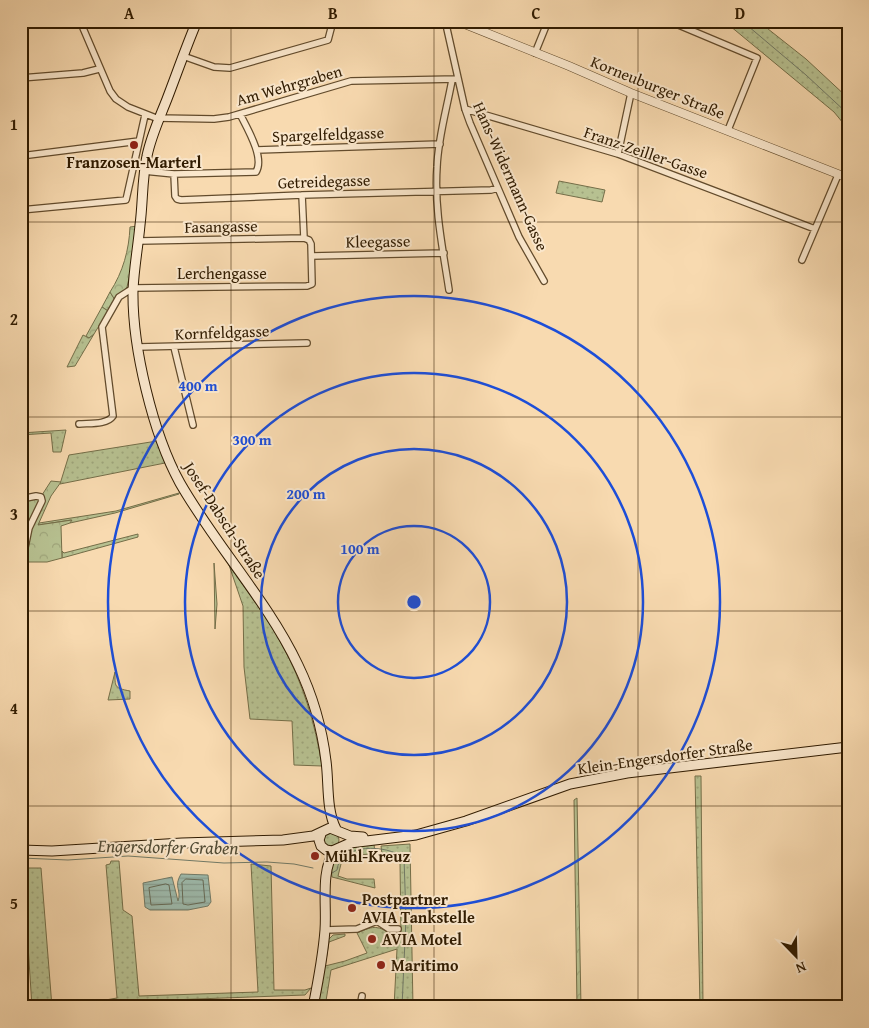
<svg xmlns="http://www.w3.org/2000/svg" width="869" height="1028" viewBox="0 0 869 1028" font-family="'Gentium Book Plus',serif">
  <defs>
    <pattern id="green-dots" width="8" height="8" patternUnits="userSpaceOnUse" patternTransform="scale(1.25)"><rect width="8" height="8" fill="#b7c191"/><path d="M2 2h.1M6 6h.1" fill="none" stroke="#9ea57b" stroke-width="1.8" stroke-linecap="round"/></pattern>
    <pattern id="forest-crowns" width="20" height="18" patternUnits="userSpaceOnUse" patternTransform="scale(1.25)"><rect width="20" height="18" fill="#b7c191"/><path d="M2 6a3 3 0 1 1 6 0M12 15a3 3 0 1 1 6 0" fill="none" stroke="#9ea57b"/></pattern>
    <pattern id="water-rules" width="6" height="5" patternUnits="userSpaceOnUse" patternTransform="scale(1.25)"><rect width="6" height="5" fill="#9dbaac"/><path d="M0 2.5h6" fill="none" stroke="#889f92"/></pattern>
  </defs>
  <rect width="100%" height="100%" fill="#f8dab0"/>
  <filter id="stains"><feTurbulence type="fractalNoise" baseFrequency=".004" numOctaves="4"/><feColorMatrix values="0 0 0 0 .2 0 0 0 0 .09 0 0 0 0 .02 0 0 0 .5 -.17"/></filter>
  <radialGradient id="worn" r=".72"><stop offset=".6" stop-color="#630" stop-opacity="0"/><stop offset="1" stop-color="#630" stop-opacity=".3"/></radialGradient>
  <path fill="url(#green-dots)" stroke="#746e48" d="M724 21H758L806 59 848 98V129L834 112Z
    M559 181 605 190 602 202 556 193Z
    M110 292 115 300 108 311 102 307Z
    M94 334 75 366 67 367 83 335 89 338Z
    M66 430 61 452H53L51 433 21 435V433Z
    M157 441 165 463 60 484 69 455Z
    M179 493V494L115 513 70 523 71 520 38 525 39 523 116 511Z
    M138 534V537L62 558V551L64 553Z
    M214 563 217 604 215 629Z
    M229 565C247 591 267 617 282 645 303 683 315 723 322 766L294 765 292 721 250 719 244 667 243 606Z
    M115 672C115 687 114 688 130 691V699L108 700Z
    M695 776H701L703 1007H700Z
    M323 840a8 8 0 1 1 16 0a8 8 0 1 1-16 0Z
    M374 844 375 854 350 855 341 864 338 876 347 879H374L375 888 332 877C327 846 351 846 374 844Z
    M410 844 413 1007H394L397 949 331 970 325 1007H315L328 940 333 935 345 934V936L329 942 325 966 345 961 367 953 357 933C369 928 376 924 387 932V937H401L400 863C395 857 391 854 382 854L381 846Z
    M111 861H119L123 910 132 916 139 996 258 992 251 864 271 866 274 990H305L311 988 305 995 143 1001 103 1007H65L117 998 106 865 110 864Z
    M23 868H41L52 1007H32Z"/>
  <path fill="url(#forest-crowns)" stroke="#746e48" d="M138 226 132 265 127 287 115 300 110 292C123 272 129 250 130 227Z
    M102 307 108 311 94 334 89 338 86 336Z
    M51 481 61 482 51 496 38 525 72 520 70 523 61 526 62 558 47 562H26L29 543 28 539 23 538 25 529H21V501L42 495Z
    M577 798 581 1007H577L574 800Z"/>
  <path fill="url(#water-rules)" stroke="#717a67" d="M181 874 208 875 211 902 208 906 188 910H150L145 907 143 883 172 877 178 901C182 890 173 887 181 874Z"/>
  <g fill="none" stroke-linecap="round" stroke-linejoin="round">
    <path stroke="#666a56" stroke-width="1" d="M186 879 203 880 205 902 188 905 183 904 182 883Z
      M166 884 169 885 172 904 151 905 149 888Z"/>
    <path stroke="#717a67" stroke-width="1" d="M742 21 806 75 848 114
      M21 858 68 860 128 856 224 863 267 862 294 864 313 868
      M332 873 337 870C340 843 387 844 404 858L406 918 402 1007
      M844 1007 848 1005"/>
    <g stroke="#624b2c" stroke-width="8">
      <path id="minor" d="M80 21 110 91 116 99 128 107 156 118 214 119 229 117 351 81 458 79
        M447 21V29L465 109 470 123 519 237 544 281
        M669 21 757 58 728 130
        M535 53 548 21
        M183 56 214 67 230 68 328 40 333 21
        M21 78 83 73 99 69
        M465 109 618 154 815 229
        M257 150 440 144
        M618 154 631 93
        M21 156 139 141
        M144 171 174 174 256 172C265 158 247 128 240 114
        M174 174 175 196 177 199 181 200 302 195 491 190 498 188
        M21 210 126 200 145 115
        M139 241 304 238
        M312 256 444 253
        M802 260 838 175
        M449 290C443 250 434 208 437 167 438 138 447 108 452 80
        M138 347 307 343
        M174 347 193 425
        M79 424C89 423 107 425 113 416L102 327 119 297 133 288 307 286 312 284 311 244 309 240 304 238 302 195
        M21 499 36 496 41 497 42 501 29 528 21 567
        M325 930 357 929 377 921 389 929H398
        M360 1007 362 996"/>
    </g>
    <g stroke="#624b2c" stroke-width="9">
      <path id="tertiary" d="M457 21 569 66 631 93 848 178"/>
    </g>
    <g stroke="#301b00" stroke-width="11">
      <path id="secondary" d="M197 21C186 47 177 73 167 99 160 117 151 136 147 156 142 178 143 202 140 225 138 247 134 268 133 290 132 347 153 434 180 483 216 546 267 600 298 665 313 696 322 728 326 761 329 783 326 809 336 829
        M321 834 319 840 321 846 326 850 332 851 350 843 416 835 466 821 570 784 627 773 848 747
        M21 850 52 851 182 843 283 840 313 836 330 828 350 836 363 837
        M313 1007C318 982 323 956 325 930 327 905 320 871 335 850"/>
    </g>
    <use href="#minor" stroke="#fae7cc" stroke-width="5.5"/>
    <use href="#tertiary" stroke="#fae7cc" stroke-width="8"/>
    <use href="#secondary" stroke="#fae7cc" stroke-width="9"/>
  </g>
  <path fill="none" stroke="#301b00" stroke-width="1" stroke-opacity="0.55" d="M231 21V1007M434 21V1007M638 21V1007M21 222H848M21 417H848M21 611H848M21 806H848"/>
  <g fill="none" stroke="#1d4ed8" stroke-width="2.5">
    <circle cx="414" cy="602" r="76"/>
    <circle cx="414" cy="602" r="153"/>
    <circle cx="414" cy="602" r="229"/>
    <circle cx="414" cy="602" r="306"/>
  </g>
  <g fill="#8f2418" stroke="#fae7cc" stroke-width="2">
    <circle cx="134" cy="145" r="5"/>
    <circle cx="315" cy="856" r="5"/>
    <circle cx="352" cy="908" r="5"/>
    <circle cx="372" cy="939" r="5"/>
    <circle cx="381" cy="965" r="5"/>
  </g>
  <g text-anchor="middle" stroke-width="4" stroke-linejoin="round" paint-order="stroke">
    <g font-size="16" fill="#301b00" stroke="#fae7cc">
      <text transform="translate(289 85) rotate(-16)" y="6">Am Wehrgraben</text>
      <text transform="translate(658 87) rotate(22)" y="6">Korneuburger Straße</text>
      <text transform="translate(328 134) rotate(-2)" y="6">Spargelfeldgasse</text>
      <text transform="translate(646 152) rotate(19)" y="6">Franz-Zeiller-Gasse</text>
      <text transform="translate(511 176) rotate(66)" y="6">Hans-Widermann-Gasse</text>
      <text transform="translate(324 181) rotate(-2)" y="6">Getreidegasse</text>
      <text transform="translate(221 226) rotate(-1)" y="6">Fasangasse</text>
      <text transform="translate(378 241) rotate(-1)" y="6">Kleegasse</text>
      <text x="222" y="279">Lerchengasse</text>
      <text transform="translate(222 332) rotate(-2)" y="6">Kornfeldgasse</text>
      <text transform="translate(225 520) rotate(57)" y="6">Josef-Dabsch-Straße</text>
      <text transform="translate(665 756) rotate(-8)" y="6">Klein-Engersdorfer Straße</text>
    </g>
    <g font-size="16" font-weight="bold" fill="#301b00" stroke="#fae7cc" text-anchor="start">
      <text x="134" y="168" text-anchor="middle">Franzosen-Marterl</text>
      <text x="325" y="862">Mühl-Kreuz</text>
      <text x="362" y="905">Postpartner<tspan x="362" dy="18">AVIA Tankstelle</tspan></text>
      <text x="382" y="945">AVIA Motel</text>
      <text x="391" y="971">Maritimo</text>
    </g>
    <g font-size="18" font-style="italic" fill="#514b34" stroke="#fae7cc">
      <text transform="translate(168 847) rotate(1)" y="6">Engersdorfer Graben</text>
    </g>
  </g>
  <circle cx="414" cy="602" r="8" fill="#1d4ed8" stroke="#fae7cc" stroke-width="2.5"/>
  <g font-size="15" text-anchor="middle" font-weight="bold" fill="#1d4ed8" stroke="#fae7cc" stroke-width="4" stroke-linejoin="round" paint-order="stroke">
    <text x="198" y="391">400 m</text>
    <text x="252" y="445">300 m</text>
    <text x="306" y="499">200 m</text>
    <text x="360" y="554">100 m</text>
  </g>
  <rect width="869" height="1028" fill="none" stroke="#f8dab0" stroke-width="55"/>
  <g transform="translate(796 956) rotate(157)" stroke="#fae7cc" stroke-width="4" paint-order="stroke">
  <path d="M0-4L9 19L0 12L-9 19Z" fill="#301b00"/>
  <text y="-8" font-size="14" font-weight="bold" text-anchor="middle" fill="#301b00">N</text>
  </g>
  <rect x="28" y="28" width="814" height="972" fill="none" stroke="#301b00" stroke-width="2"/>
  <g font-size="16" text-anchor="middle" font-weight="bold" fill="#301b00">
    <text x="129" y="19">A</text>
    <text x="333" y="19">B</text>
    <text x="536" y="19">C</text>
    <text x="740" y="19">D</text>
    <text x="14" y="130">1</text>
    <text x="14" y="325">2</text>
    <text x="14" y="520">3</text>
    <text x="14" y="714">4</text>
    <text x="14" y="909">5</text>
  </g>
  <rect width="100%" height="100%" filter="url(#stains)"/>
  <rect width="100%" height="100%" fill="url(#worn)"/>
</svg>
